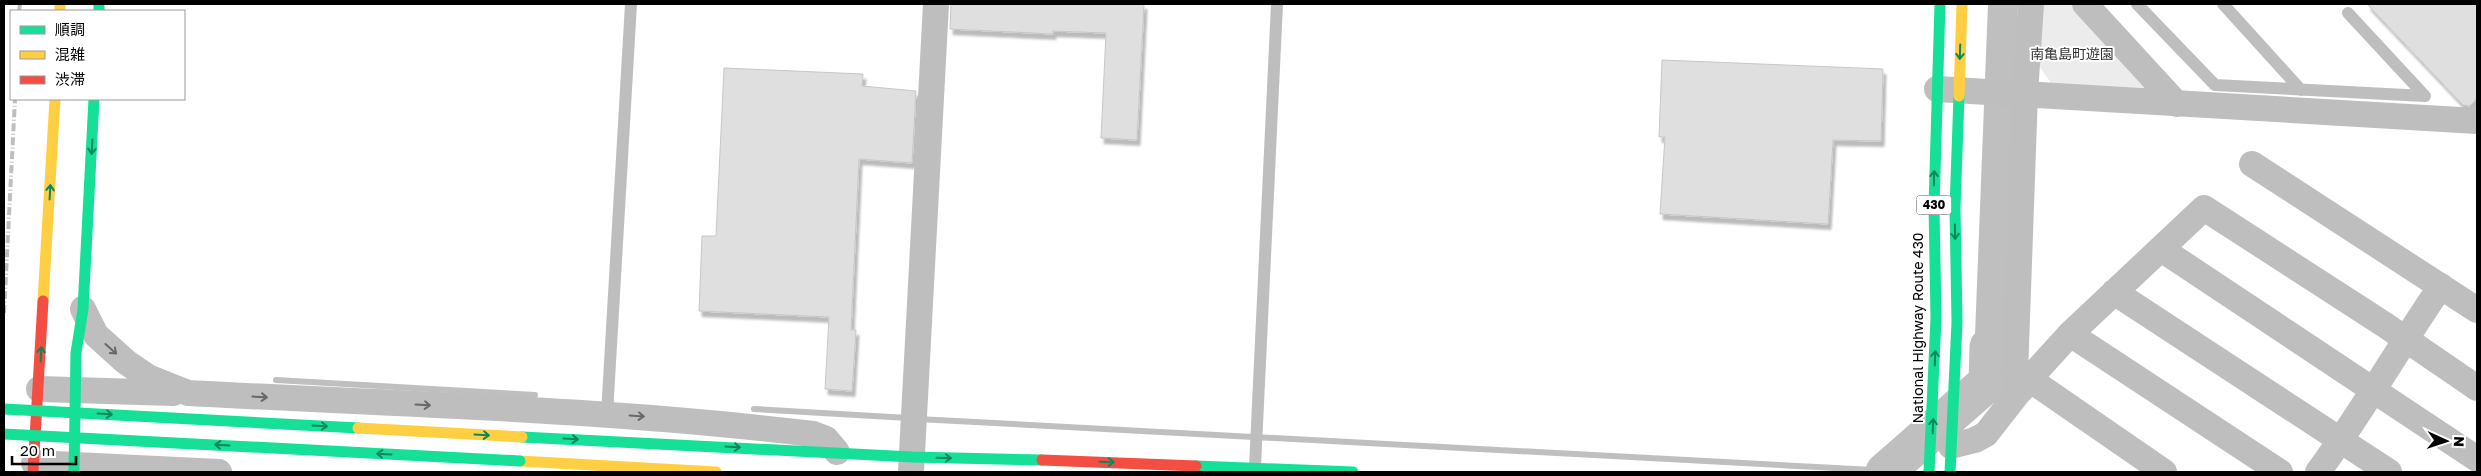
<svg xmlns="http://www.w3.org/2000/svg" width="2481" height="476" viewBox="0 0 2481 476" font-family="'Golos Text','Noto Sans JP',sans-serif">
  <defs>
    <filter id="shadow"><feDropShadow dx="3" dy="5.5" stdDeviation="1" flood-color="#0004"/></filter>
  </defs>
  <rect width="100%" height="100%" fill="#fff"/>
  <path fill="#ececec" d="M2041 4H2073L2151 91 2053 86 2038 64Z"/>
  <path fill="#bfbfbf" d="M1988 4H2018L2005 378C2002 393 1984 402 1972 411Z
    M1895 442 1893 472H1866L1867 464H1873Z"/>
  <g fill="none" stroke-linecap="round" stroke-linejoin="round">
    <path stroke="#bfbfbf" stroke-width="6" d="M276 380 535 395
      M754 409 908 418
      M918 419 1873 470"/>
    <path stroke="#bfbfbf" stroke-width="39" d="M1885 472 1988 382 1989 347"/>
  </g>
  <path fill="#dfdfdf" stroke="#c7c7c7" filter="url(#shadow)" d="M951 4H1144L1137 140 1101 138 1106 33 1053 31V34L950 29Z
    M2367 4H2477V98L2470 106 2463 105Z
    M1662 60 1883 69 1881 141 1833 140 1828 224 1660 214 1665 137H1659Z
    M724 68 863 74 862 86 916 91 912 163 859 159 851 330H856L852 391 825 389 829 317 699 311 702 236H716Z"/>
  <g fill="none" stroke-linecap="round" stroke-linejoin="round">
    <path stroke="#bebebe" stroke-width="12" d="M2137 4 2215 85 2425 96 2348 13
      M2223 4 2301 90
      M607 414 631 4
      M1255 467 1277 4"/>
    <path stroke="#bebebe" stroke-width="26" d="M2085 4 2177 104
      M1937 89 2477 121
      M2252 164 2477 310
      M2161 249 2477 459
      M2114 292 2389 472
      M83 309 96 335 126 362 148 377 188 393C396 404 606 409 813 434L826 439 837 452
      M2070 334 2280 472
      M2029 379 2164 472
      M39 389 173 393
      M2021 390 2015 374 2025 94 2031 4
      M1951 446 1975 440 1986 434 2029 379 2070 334 2204 208 2385 325 2477 388
      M34 463 219 472
      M911 472 936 4
      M2318 472C2362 412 2399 347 2441 286"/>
    <path stroke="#16e098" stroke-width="11" d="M99 4V11
      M522 437 912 457 1042 460
      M1196 466 1353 472
      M74 472 76 353 83 309 94 99
      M1929 472 1936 318 1934 206 1940 4
      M1950 472 1957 322 1955 208 1959 96"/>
    <path stroke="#ffcf43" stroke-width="11" d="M60 4V11
      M1959 96 1962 4
      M43 301 55 99
      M520 461 716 472"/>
    <path stroke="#f24e42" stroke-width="11" d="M1042 460 1196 466
      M33 472 43 301"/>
    <path stroke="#bebebe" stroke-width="4" stroke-dasharray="8 2.5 1 2.5" stroke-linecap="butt" d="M19 11 20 4
      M4 313 15 99"/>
    <path stroke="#16e098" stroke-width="11" d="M4 409 358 428
      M4 434 520 461"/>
    <path stroke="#ffcf43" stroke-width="11" d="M358 428 522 437"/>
  </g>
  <defs><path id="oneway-shaft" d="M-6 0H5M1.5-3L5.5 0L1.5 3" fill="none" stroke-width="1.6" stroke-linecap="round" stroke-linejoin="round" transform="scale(1.25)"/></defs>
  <g stroke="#0d865b">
    <use href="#oneway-shaft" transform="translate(1960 52) rotate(92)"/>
    <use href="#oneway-shaft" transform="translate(92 147) rotate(93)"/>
    <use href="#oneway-shaft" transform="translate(1934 178) rotate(-89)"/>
    <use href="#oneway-shaft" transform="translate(50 192) rotate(-87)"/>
    <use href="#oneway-shaft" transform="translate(1955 232) rotate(89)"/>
    <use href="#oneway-shaft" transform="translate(41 354) rotate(-87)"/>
    <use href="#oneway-shaft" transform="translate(1935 358) rotate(-88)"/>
    <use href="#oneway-shaft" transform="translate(105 414) rotate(3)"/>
    <use href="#oneway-shaft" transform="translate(320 426) rotate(3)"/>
    <use href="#oneway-shaft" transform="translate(1933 426) rotate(-88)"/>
    <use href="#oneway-shaft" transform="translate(482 435) rotate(3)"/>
    <use href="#oneway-shaft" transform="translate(571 439) rotate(3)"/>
    <use href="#oneway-shaft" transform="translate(222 445) rotate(-177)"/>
    <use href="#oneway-shaft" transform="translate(733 447) rotate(3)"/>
    <use href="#oneway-shaft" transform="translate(384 454) rotate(-177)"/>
    <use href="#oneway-shaft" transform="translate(944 458) rotate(1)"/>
    <use href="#oneway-shaft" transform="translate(1107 462) rotate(2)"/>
  </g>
  <g stroke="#686868">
    <use href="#oneway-shaft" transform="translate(111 349) rotate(42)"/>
    <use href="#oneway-shaft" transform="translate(260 397) rotate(3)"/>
    <use href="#oneway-shaft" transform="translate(423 405) rotate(3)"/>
    <use href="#oneway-shaft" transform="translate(637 416) rotate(4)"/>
  </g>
  <g text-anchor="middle" stroke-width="4" stroke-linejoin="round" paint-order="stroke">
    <rect fill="#fff" stroke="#4c4c4c" stroke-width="1" x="1916.5" y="195.5" width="35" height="19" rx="4"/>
    <g font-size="12" font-weight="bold" fill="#000">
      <text x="1934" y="209">430</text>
    </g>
    <g font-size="14" fill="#333" stroke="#fff">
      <text x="2072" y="59">南亀島町遊園</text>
    </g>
    <g font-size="14" fill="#000" stroke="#fff">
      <text transform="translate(1918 328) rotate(-90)" y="5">National Highway Route 430</text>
    </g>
  </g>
  <rect width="2481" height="476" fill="none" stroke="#000000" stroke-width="10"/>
  <rect x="10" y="10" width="175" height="90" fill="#ffffff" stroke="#999999"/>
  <rect x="20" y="26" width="25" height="8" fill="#16e098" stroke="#999999"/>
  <text x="55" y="35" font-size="15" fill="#000000">順調</text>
  <rect x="20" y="51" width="25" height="8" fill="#ffcf43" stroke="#999999"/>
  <text x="55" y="60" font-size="15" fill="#000000">混雑</text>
  <rect x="20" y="76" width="25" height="8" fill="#f24e42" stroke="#999999"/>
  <text x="55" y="85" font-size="15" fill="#000000">渋滞</text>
  <g transform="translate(2446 441) rotate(93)" stroke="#ffffff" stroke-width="4" paint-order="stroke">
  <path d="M0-4L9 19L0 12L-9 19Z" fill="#000000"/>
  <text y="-8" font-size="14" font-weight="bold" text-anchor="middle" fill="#000000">N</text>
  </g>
  <path d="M12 456v8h64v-8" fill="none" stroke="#000000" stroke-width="2.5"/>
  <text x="20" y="456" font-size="15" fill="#000000" stroke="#ffffff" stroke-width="4" paint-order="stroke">20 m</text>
</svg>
